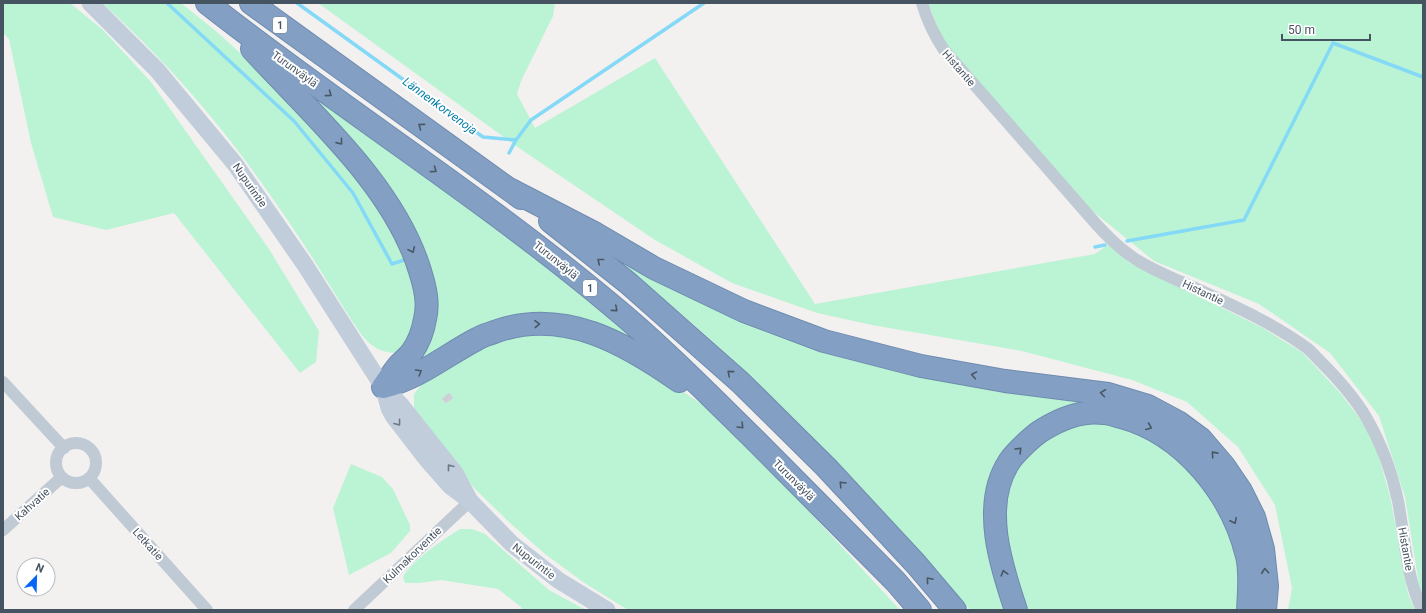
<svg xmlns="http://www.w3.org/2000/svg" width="1426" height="613" viewBox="0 0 1426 613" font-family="Roboto,sans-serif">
  <rect width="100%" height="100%" fill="#f3f0f0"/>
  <path fill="#bbf4d4" d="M3 3H70L103 30 151 82 269 249 319 331 316 362 300 373 174 213 106 230 53 217 31 143 9 39 3 33Z
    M102 3H181L217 32 283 92 355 172 407 253 419 302 411 338 397 353C381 353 371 347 361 334 348 316 337 296 325 278 305 245 283 213 261 182 216 118 160 55 102 3Z
    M318 3H555L553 16 521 81 517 94 535 128 655 58 815 304 1095 254 1108 245 1130 263 1263 328 1303 353 1341 394 1364 424 1377 451 1390 496 1408 594 1415 610H1288L1292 588 1275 505 1238 447 1187 402 1132 380 1022 351 872 325 817 313 732 283 655 240 519 148Z
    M928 3H1423V597L1420 591 1405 497 1379 416 1330 353 1259 304 1154 261 1089 208 943 41Z
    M295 81 518 244 637 341 636 343 554 316 417 369 430 286Z
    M600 244 702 298 802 338 838 350 919 371 1038 389 1096 397 1124 403 1154 415 1173 426 1199 446 1226 476 1242 502 1256 539 1259 555 1261 586 1260 610H1253C1254 600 1255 590 1254 580 1253 538 1235 499 1209 467 1205 463 1201 457 1197 453 1191 448 1184 444 1178 439 1163 427 1141 414 1122 410 1093 403 1067 407 1041 423 972 467 986 544 1011 610H970C890 515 804 424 712 341 676 308 637 277 599 245Z
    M565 332 649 368 707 408 793 494 900 610H628L583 582 545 554 510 523 475 489 419 420 414 407V394L424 381 495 336Z
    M1082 418 1143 429 1199 471 1236 539 1242 610H1022L1005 558V485L1023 452Z
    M351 464 382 477 393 489 410 525V531L391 553 349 575 333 508Z
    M460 529H472L485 534 549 590 586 610H522L521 607 498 589 441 580 419 583H405L403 577C411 561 444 539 460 529Z"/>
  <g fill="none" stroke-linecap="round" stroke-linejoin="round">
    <path stroke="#84d9f6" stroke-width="3.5" d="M167 3 294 121 353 193 392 264 407 259
      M297 3 483 137 516 140 531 120 704 3
      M509 153 516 140
      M1127 241 1244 220 1333 43 1423 77
      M1095 247 1105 245"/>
  </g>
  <path fill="#cccfd6" stroke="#d4d6dd" d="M449 393 453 398 446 403 442 399Z"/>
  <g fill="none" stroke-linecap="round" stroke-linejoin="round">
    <g stroke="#6e8bb0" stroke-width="24">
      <path id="highway" d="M207 3C339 107 481 196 610 304 660 345 706 392 752 437 800 485 848 534 896 582L920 610
        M251 3 521 198
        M252 49C311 114 394 185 420 271 425 287 429 303 425 319 423 331 419 342 412 352 408 357 403 361 399 365 393 372 388 380 383 387
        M509 189 596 234 654 268 744 311 824 341 921 366 1005 381 1108 394 1148 406 1178 422 1201 439 1224 466 1241 491 1254 517 1263 549 1267 586 1265 610
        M550 221 628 283 740 382 826 467 916 564 955 610
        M383 387C418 379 446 355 477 339 483 335 490 334 497 331 564 308 625 343 679 381
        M1016 610C1001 566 981 505 1009 462 1012 457 1017 452 1021 448 1028 441 1035 434 1044 429 1062 418 1082 410 1104 413 1110 413 1116 416 1121 417 1184 434 1232 494 1247 556 1251 572 1249 593 1248 610"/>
    </g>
    <path stroke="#c0cad4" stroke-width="12" d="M922 3C927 20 934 35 944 50L1097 225C1107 236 1118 247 1131 256 1150 270 1174 278 1195 288 1234 306 1273 323 1307 348 1312 352 1317 358 1322 363 1338 379 1354 397 1366 417 1381 443 1392 472 1398 501 1405 538 1406 576 1422 610
      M3 382 64 448
      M56 463a20 20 0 1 1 40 0a20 20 0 1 1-40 0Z
      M89 478 207 610
      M3 530 62 477
      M354 610 470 501"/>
    <path stroke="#c1cddb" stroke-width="17" d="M90 3 157 70 235 164 305 265 383 387 401 405 455 473 470 501
      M384 389 389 408 394 417 428 461 450 486 470 501 512 544 558 580 607 610"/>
    <use href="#highway" stroke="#83a0c4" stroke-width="22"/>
  </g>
  <defs><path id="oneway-chevron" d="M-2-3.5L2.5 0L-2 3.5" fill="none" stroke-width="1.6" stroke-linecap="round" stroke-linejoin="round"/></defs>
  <g stroke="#495765">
    <use href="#oneway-chevron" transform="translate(329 94) rotate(36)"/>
    <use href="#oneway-chevron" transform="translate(421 126) rotate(-144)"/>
    <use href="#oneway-chevron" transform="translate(340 142) rotate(51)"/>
    <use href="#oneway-chevron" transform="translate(434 170) rotate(36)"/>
    <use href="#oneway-chevron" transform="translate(412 250) rotate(66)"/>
    <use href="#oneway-chevron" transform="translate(600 261) rotate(-142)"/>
    <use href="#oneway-chevron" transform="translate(615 309) rotate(41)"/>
    <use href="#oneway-chevron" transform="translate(537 324) rotate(-3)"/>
    <use href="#oneway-chevron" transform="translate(419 372) rotate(-31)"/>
    <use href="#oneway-chevron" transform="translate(730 373) rotate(-139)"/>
    <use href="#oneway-chevron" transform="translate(974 375) rotate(-170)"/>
    <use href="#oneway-chevron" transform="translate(1103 393) rotate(-172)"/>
    <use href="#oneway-chevron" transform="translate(741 426) rotate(45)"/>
    <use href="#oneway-chevron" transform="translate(1149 427) rotate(23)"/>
    <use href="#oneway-chevron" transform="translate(1019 450) rotate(-47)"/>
    <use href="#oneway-chevron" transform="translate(1214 454) rotate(-132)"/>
    <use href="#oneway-chevron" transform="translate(842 484) rotate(-133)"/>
    <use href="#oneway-chevron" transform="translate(1234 521) rotate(64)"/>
    <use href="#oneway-chevron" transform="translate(1265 571) rotate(-95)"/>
    <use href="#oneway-chevron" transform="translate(1004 573) rotate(-105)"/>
    <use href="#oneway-chevron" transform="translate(929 580) rotate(-130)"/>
  </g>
  <g stroke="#6b7885">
    <use href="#oneway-chevron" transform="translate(398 423) rotate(53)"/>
    <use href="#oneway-chevron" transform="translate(450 467) rotate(-128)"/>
  </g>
  <g text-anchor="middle" stroke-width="4" stroke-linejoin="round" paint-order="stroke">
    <g fill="#fff" stroke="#7e8790" stroke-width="1">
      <rect x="273" y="17" width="14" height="16" rx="3"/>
      <rect x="583" y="280" width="14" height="16" rx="3"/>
    </g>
    <g font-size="10" font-weight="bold" fill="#465360">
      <text x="280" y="29">1</text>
      <text x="590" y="292">1</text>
    </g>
    <g font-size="11" fill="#465360" stroke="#fff">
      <text transform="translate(959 68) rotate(49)" y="4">Histantie</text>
      <text transform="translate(295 69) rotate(36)" y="4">Turunväylä</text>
      <text transform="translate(250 185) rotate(55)" y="4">Nupurintie</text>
      <text transform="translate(556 260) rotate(39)" y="4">Turunväylä</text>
      <text transform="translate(1203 292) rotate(25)" y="4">Histantie</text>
      <text transform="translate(794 480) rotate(45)" y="4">Turunväylä</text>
      <text transform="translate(32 504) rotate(-42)" y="4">Kahvatie</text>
      <text transform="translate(148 544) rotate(48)" y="4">Letkatie</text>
      <text transform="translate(1406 549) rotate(80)" y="4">Histantie</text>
      <text transform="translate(412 555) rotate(-44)" y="4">Kulmakorventie</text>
      <text transform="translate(534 561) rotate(38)" y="4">Nupurintie</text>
    </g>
    <g font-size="12" font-style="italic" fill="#027fa8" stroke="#fff">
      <text transform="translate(440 106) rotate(36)" y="4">Lännenkorvenoja</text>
    </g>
  </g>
  <rect width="1426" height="613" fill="none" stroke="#465360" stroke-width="8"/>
  <g transform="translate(36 577) rotate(23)"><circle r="19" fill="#ffffff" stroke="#b5babf"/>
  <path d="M0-3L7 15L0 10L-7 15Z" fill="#0566f8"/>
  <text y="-6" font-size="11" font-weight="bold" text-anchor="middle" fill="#465360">N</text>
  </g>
  <path d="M1282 34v6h88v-6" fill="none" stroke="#465360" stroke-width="2"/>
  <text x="1288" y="34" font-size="12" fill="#465360" stroke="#ffffff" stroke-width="3" paint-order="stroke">50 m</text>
</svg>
